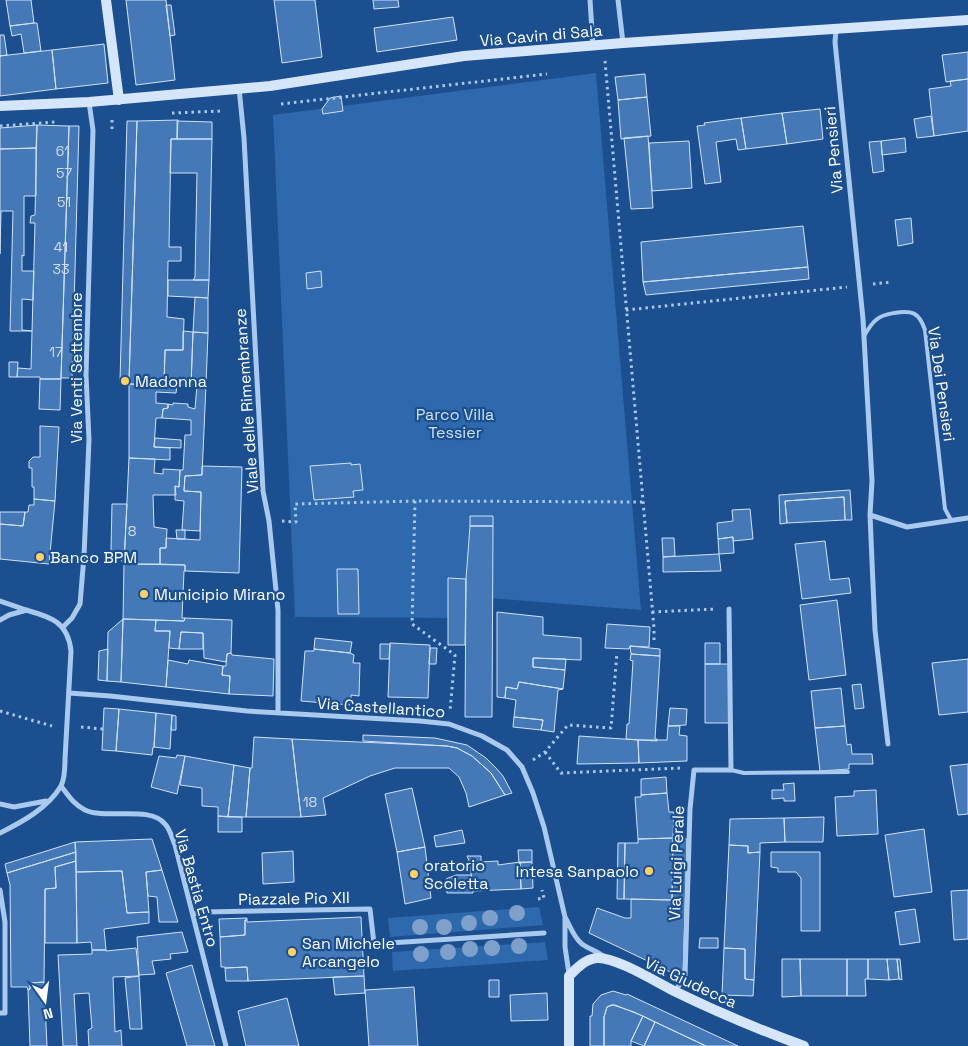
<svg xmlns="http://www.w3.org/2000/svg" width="968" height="1046" viewBox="0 0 968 1046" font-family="'Space Grotesk',sans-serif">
  <rect width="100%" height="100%" fill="#1b4f8f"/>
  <path fill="#2e69ad" d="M596 73 641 610 464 596 461 618 295 617 273 115Z
    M539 907 543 925 390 937 388 918Z
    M545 942 548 960 393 971 392 952Z"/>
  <path fill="#4478b7" stroke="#cfe3fa" d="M6 0H31L34 23 10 26Z
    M126 0H166L175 80 136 85Z
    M274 0H315L322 57 282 63Z
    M373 0H398L399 7 374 9Z
    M166 5H171L175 35 170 36Z
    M453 17 457 40 377 52 374 28Z
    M34 23H37L41 51 24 53 21 34 12 36 10 26Z
    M0 35H4L7 55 0 56Z
    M104 44 108 83 56 89 52 50Z
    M52 50 56 89 0 96V56Z
    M968 52V79L946 82 942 55Z
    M645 74 647 97 618 100 615 77Z
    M968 79V131L934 136 929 89 951 86 950 81Z
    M341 96 343 111 323 114 322 109 330 98Z
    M647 97 651 136 621 139 618 100Z
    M820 109 823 139 787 144 782 113Z
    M782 113 787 144 746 149 741 118Z
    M931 116 934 136 917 138 914 119Z
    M741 118 746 149 738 150 736 139 716 142 721 182 705 184 697 126 705 125 704 123Z
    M178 120 177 139H171L169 247H181V261H168L167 317 184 319 183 350H165L164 385 129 384 137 121Z
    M127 121H137L129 381H120Z
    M177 121 212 122V139H177Z
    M37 125 69 126 61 379H40V377H17L18 368 31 369 35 223H30L31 216 35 215Z
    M37 125 36 148 0 149V128Z
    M69 126H79L72 378H61Z
    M648 136 653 208 631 209 624 138Z
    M905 138 906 152 882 155 881 141Z
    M171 139H212L209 280H193L195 277 197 173H170Z
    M689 141 692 188 652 191 649 143Z
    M881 141 884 171 873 173 869 142Z
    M36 148V196H24V256L22 255V271H34L33 300 22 299V330L32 331H10L13 211H1L0 254V149Z
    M911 218 913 243 898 246 895 220Z
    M803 226 808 267 643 282 641 242Z
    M808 267 809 279 646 295 643 282Z
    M321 271 322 287 307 289 306 273Z
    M168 280H209L208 298 168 296Z
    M195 297 208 298V333L193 332Z
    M183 331 193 332 191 385H164L165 350H183Z
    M193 332 208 333 206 385H191Z
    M9 362H18L17 377H9Z
    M40 379H61L60 410 39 409Z
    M129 384 177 386 176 393 156 392V403L168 404V408L163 409 162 418H156L154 447 170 448V460L129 458Z
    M197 385H206L202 475 185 476 184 491 201 492 200 531 182 530 184 501 175 500V486L179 487 180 470H183L185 435H191V420L162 418 163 409 168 408V404L173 405V403L188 404V407L195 409Z
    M40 426 59 427 55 501 34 499V487H32V468H29V461L33 457H40Z
    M155 438 181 440V448L154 447Z
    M129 458 155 459 154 473 163 474V469L180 470 179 487 175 486 176 495H153L154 527 167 529 166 548H160V564H124Z
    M351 463V465L360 464 363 490 353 491 354 497 314 500 310 466Z
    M202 466 242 467 239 573 185 571V565L160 564V548H166V538L200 540 201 492 184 491 185 476 202 475Z
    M850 490 852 520H845L844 497 785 501 787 523 780 524 779 495Z
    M844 497 845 520 787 523 785 501Z
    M34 499 55 501 49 564 0 559V524L23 526 25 512H28L29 505H34Z
    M112 504H127L124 563 111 551Z
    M750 509 753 539 733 541V537L718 539 717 523 733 521 732 510Z
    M0 512H25L23 526 0 524Z
    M470 516H493V526H470Z
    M470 526H493L492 717H465L466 579Z
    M176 530H185V539H177Z
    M733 537 734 553 719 554 718 539Z
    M662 538H674L675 556 663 557Z
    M825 541 830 580 849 578 851 593 802 599 795 544Z
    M719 554 721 571 663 572V557Z
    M124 564 185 565V571H184L182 618H185L184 621 123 619Z
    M337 569H358L359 614H338Z
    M448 578 466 579 465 645H448Z
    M837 600 846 675 809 680 800 605Z
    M497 612 543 617V635L581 638V660L533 658V667L565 670 563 689 519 682 517 689 506 687 505 698 497 697Z
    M185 618 232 620 231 653 227 654 226 662 204 658 203 633 181 632 179 649 169 648 170 631H155L156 620 184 621Z
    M123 619 121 682 107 681 108 632Z
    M123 619 156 620 155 631H170L166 687 121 682Z
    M607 624 650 627 649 647 630 646 629 649 605 648Z
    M181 632 203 633V649H179Z
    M315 638 352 642 350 653 314 649Z
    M390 643 430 645 428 698 388 697Z
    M705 643H720V664H705Z
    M380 644H390L389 659H380Z
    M630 646 660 649V656L631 654Z
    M430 648H437L436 664H429Z
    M108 649 107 681 98 680 99 651Z
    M314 649 350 653 354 655 353 663H360L359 696 351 695V705L301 701 305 651H314Z
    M231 653 232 655 274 659 273 696 229 694 230 676 222 675 223 666H226L227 654Z
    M631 654 660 656 655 739H657V741L626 739 627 724H629L633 661 630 660Z
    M533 658 566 659 565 670 533 667Z
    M968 659V712L939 715 932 663Z
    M168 660 188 664 189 660 223 666 222 675 230 676 229 694 166 687Z
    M705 664H729V723H705Z
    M519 682 563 689 558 690 554 732 541 730 543 720 514 717 516 700 505 698 506 687 517 689Z
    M861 684 864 708 855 709 852 685Z
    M841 688 845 726 815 728 811 691Z
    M104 708 119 709 116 751 102 750Z
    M670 708 687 709 686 725 668 726Z
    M119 709 156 713 154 747H153L152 755 116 751Z
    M156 713 172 715 170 749 154 747Z
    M172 715 176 716V730H171Z
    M514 717 543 720 541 730 513 727Z
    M668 726H680L679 735 687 736V761L639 763 638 740H667Z
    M845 726 847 745 851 744 852 754H872L873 764H849V769L820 771 815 728Z
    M363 735 435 738 467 745 486 758 496 768 503 776 512 793 505 795 491 773 472 756 457 748 447 746 363 741Z
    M579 736 638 740 639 763 577 764Z
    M254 737 292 739 301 817H246L250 768H252Z
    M292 739 447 746 457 748 472 756 491 773 505 795 469 807 466 793 459 777 449 768H395L370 776 323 798 326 815 301 817Z
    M177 755 185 756 177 794 151 787 159 756 176 758Z
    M185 756 234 765 228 817 218 816V807L202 806V788L180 785Z
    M968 764V814L958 815 950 766Z
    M234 765 250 768 246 817H228Z
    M666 777 667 793 641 795V779Z
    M794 783 795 801H784V798L772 799V790H784L783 784Z
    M412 788 425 847 397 852 385 794Z
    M876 790 878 834 837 836 835 797 854 796V791Z
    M667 793 669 812H674L673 838 638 839 635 797H641V795Z
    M218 816 242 817V832H218Z
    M824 817 823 842H785L784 818Z
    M784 818 785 842 760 843V852L748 853V846L729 845 730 819Z
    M924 829 932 892 894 897 885 835Z
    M462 830 465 843 436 847 434 836Z
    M673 838 687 839 683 977H681L589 933 597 908 625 918H631V899L672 900Z
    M673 838 672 900 624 899 625 843H638V839Z
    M152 839 162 870 146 872 149 912 127 913 122 871 76 872 75 842Z
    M75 842 76 852 7 873 5 864Z
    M618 843H625L624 899H617Z
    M729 845 748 846V853L760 852 754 980 745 979V949L724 948Z
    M425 847 431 898 405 904 397 852Z
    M518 850H532V862L519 863Z
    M293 851 294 882 263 884 262 853Z
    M76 852V861L55 867 56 888 45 889 44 982 30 983V989L28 990 27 987H11L10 885 7 873Z
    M771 852H820V931H801V878L796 872H778V868L771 867Z
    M467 856H481V862L498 861V865L520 862 521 889 473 891 470 863Z
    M76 861 77 943H45V889L56 888 55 867Z
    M520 862H532L533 888 521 889Z
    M162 870 178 922H159L157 897 148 896 146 872Z
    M122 871 127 913 149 912V923L104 929 106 950H92L91 942 77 943 76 872Z
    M456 875H471L473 893H447L446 879Z
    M968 890V939L954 940 951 891Z
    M915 909 920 942 900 945 895 912Z
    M361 917 364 976 248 981 247 967 225 968V967H221L220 937 245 935V920H247V922Z
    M247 918V920H245V935L220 937 219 919Z
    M182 932 188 952 170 954 171 959 152 961 155 974 139 975 137 937Z
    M700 938H718V948H699Z
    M136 948 139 976 113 977 115 1032 121 1030 122 1046H89L88 1030 92 1028 89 993 74 994 77 1046H63L58 955 92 954V950H106V951Z
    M724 948 745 949V979L754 980 753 996 722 995Z
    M782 959H800L801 996 782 997Z
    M800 959H847V996H801Z
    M847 959H868V979H865L866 996H847Z
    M868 959H887L889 980 868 979Z
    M887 959H897L899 979 889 980Z
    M897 959H900L902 980 899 979Z
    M192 965 212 1036 215 1046H187L166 973Z
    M247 967 248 981H226L225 968Z
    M139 976 142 1029H130L125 978Z
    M364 976 365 993 335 995 333 977Z
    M489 980H499V997H489Z
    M44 982 47 1046H30L28 990 30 989V983Z
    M414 987 418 1046H369L365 990Z
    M613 991 626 995 627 994 738 1046H706L634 1012 613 1005 607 1007 604 1017V1046H590V1016H592L593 1004 601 995Z
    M547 993 548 1020 511 1021 510 995Z
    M287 998 299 1046H246L238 1011Z
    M611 1005H615L643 1016 631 1041V1046H604V1017L607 1007Z
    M643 1016 655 1022 644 1046 631 1041Z
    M655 1022 706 1046H644Z"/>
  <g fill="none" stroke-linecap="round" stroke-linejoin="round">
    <path stroke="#a9c9ee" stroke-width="3" stroke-dasharray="2.5 4" stroke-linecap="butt" d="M605 61 654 628V643
      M281 104 547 74
      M172 113 222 111
      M0 126 55 122
      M112 129V117
      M873 284 892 282
      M626 310 847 287
      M415 501 412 624 455 655 450 711
      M282 521 296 522 295 504 415 501 642 502
      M652 612 716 609
      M0 711 52 726
      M81 727 103 729
      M545 752 561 773 681 768
      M533 760 545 752 568 725 611 728 617 652
      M538 899 544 898 542 890"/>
    <path stroke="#a9c9ee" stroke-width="4" d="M864 336C867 331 871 324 876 320 881 315 888 314 894 313 912 310 919 312 925 330L945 509 951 520
      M731 770 744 773 848 772"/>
    <path stroke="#a9c9ee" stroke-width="5" d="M590 0 593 46
      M618 0 623 43
      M836 29 835 42 863 319 872 481 870 515 907 527 968 518
      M239 88 244 138 263 491 269 521 278 610V712
      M870 515 875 630 888 744
      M0 601C9 604 18 607 26 610 51 617 68 622 71 651L65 759C65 768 65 778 61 786 48 808 22 822 0 833
      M0 620 9 615 27 610
      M63 627 72 618 80 604 84 556 89 440 86 375 93 130 89 102
      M69 693 110 696 247 711 420 721 449 724 482 736 507 750 522 767 533 793 544 827 565 917V947L569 974
      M61 786C68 795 74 805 85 810 106 820 150 805 165 824 170 829 172 838 175 845L226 1046
      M0 804 14 807 46 801
      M0 890 5 922V1013H0
      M193 914 203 912 370 909 374 944 544 933
      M565 917C570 926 574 938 582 944 589 949 597 951 603 956
      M675 991 685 977 690 809 694 770H731L729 609"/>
    <path stroke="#d6e6fa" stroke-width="10" d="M106 0 119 100
      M0 106 89 102 270 86 464 56 623 43 968 20
      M569 1046V976C577 968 585 959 597 958 616 957 656 982 674 991 717 1012 760 1030 804 1046"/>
  </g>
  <g fill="#7ea0ca">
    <circle cx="517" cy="913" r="8"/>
    <circle cx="490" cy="918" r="8"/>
    <circle cx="469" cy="923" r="8"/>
    <circle cx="420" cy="927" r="8"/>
    <circle cx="444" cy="927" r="8"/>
    <circle cx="519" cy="946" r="8"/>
    <circle cx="492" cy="948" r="8"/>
    <circle cx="470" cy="949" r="8"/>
    <circle cx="448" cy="952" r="8"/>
    <circle cx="421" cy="954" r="8"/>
  </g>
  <g fill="#ffd166" stroke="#1b4f8f" stroke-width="2">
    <circle cx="125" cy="381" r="5"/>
    <circle cx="40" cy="557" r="5"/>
    <circle cx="144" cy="594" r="5"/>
    <circle cx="649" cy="871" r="5"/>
    <circle cx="414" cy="874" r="5"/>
    <circle cx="292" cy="952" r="5"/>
  </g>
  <g text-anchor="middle" stroke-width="4.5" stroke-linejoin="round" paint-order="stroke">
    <g font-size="14" fill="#d0dded">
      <text x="63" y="156">61</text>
      <text x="64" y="178">57</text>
      <text x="64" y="207">51</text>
      <text x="61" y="252">41</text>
      <text x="61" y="274">33</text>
      <text x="56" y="357">17</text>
      <text x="132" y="536">8</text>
      <text x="310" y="807">18</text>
    </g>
    <g font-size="16" fill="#fff" stroke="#1b4f8f">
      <text transform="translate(541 35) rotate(-5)" y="6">Via Cavin di Sala</text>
      <text transform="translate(833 150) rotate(-95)" y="6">Via Pensieri</text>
      <text transform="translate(76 368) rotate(-90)" y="6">Via Venti Settembre</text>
      <text transform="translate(942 384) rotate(82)" y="6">Via Dei Pensieri</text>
      <text transform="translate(246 401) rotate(-94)" y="6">Viale delle Rimembranze</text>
      <text transform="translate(381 707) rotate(4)" y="6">Via Castellantico</text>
      <text transform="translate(676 863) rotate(-88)" y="6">Via Luigi Perale</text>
      <text transform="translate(197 888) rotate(74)" y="6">Via Bastia Entro</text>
      <text transform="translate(294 898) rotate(-1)" y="6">Piazzale Pio XII</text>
      <text transform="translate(691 982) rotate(25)" y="6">Via Giudecca</text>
    </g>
    <g font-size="16" fill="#fff" stroke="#1b4f8f" text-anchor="start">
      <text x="135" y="387">Madonna</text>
      <text x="50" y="563">Banco BPM</text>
      <text x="154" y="600">Municipio Mirano</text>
      <text x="424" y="871">oratorio<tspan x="424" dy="18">Scoletta</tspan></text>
      <text x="639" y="877" text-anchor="end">Intesa Sanpaolo</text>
      <text x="302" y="949">San Michele<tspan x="302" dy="18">Arcangelo</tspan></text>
    </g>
    <g font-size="16" fill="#cfe3fa" stroke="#1b4f8f">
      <text x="455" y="420">Parco Villa<tspan x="455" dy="18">Tessier</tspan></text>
    </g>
  </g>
  <g transform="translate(45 1001) rotate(166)" stroke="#1b4f8f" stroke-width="4" paint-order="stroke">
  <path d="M0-4L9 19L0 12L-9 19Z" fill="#ffffff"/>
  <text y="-8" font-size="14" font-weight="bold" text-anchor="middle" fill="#ffffff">N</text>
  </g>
</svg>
